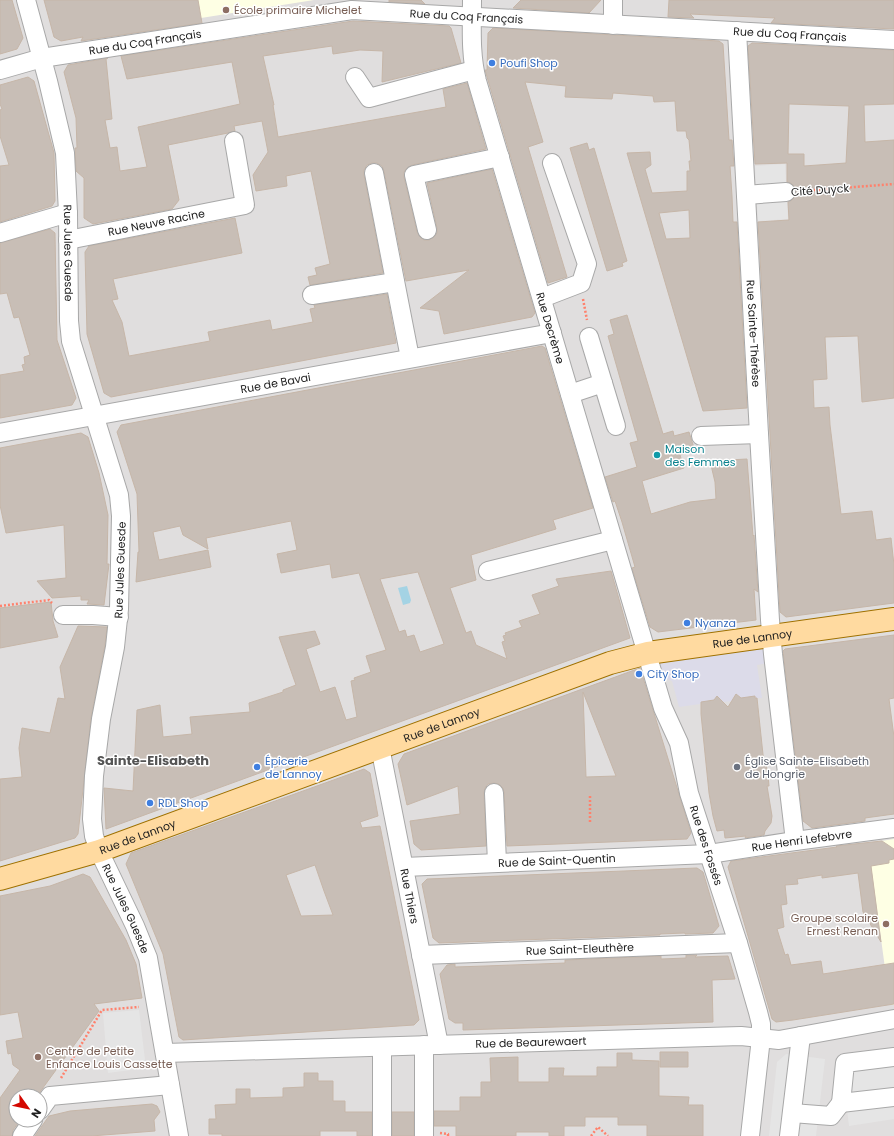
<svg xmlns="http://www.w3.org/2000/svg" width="894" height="1136" viewBox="0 0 894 1136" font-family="Poppins,sans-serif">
  <rect width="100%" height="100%" fill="#f2efe7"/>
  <path fill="#e0dede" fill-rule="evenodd" d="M0 0H894V1136H0ZM16 1096H40V1120H16Z"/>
  <path fill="#feffe4" d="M198 0H314L201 18Z
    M894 839V1005H890L868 843Z"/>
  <path fill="#e5e5e5" d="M785 164 788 219 758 221 755 166Z
    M139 1010 146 1068 108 1073 103 1013Z
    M894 1050V1119L849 1126 841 1059Z
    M786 1054 825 1059 816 1136H769L777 1062Z"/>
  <path fill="#dcdbe9" d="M764 648 768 663 757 665 762 698H755V696L741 700 738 695 735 696 734 701 721 702 714 700 700 703V704L679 707 672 681 657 675V660Z"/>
  <path fill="#a4d3e4" d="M407 586 411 600 410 603 403 605 398 588Z"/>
  <path fill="#c8beb6" stroke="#c6b6a8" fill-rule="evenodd" d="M0 0H12L23 38 17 49 0 54Z
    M44 0H198L202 23 81 41 83 37 61 41 54 37Z
    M389 0H421L425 4 389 2Z
    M521 0H601L589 13 513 8Z
    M669 0H894V29L771 23 775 18 690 14 694 18 668 17Z
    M353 21 449 26 451 28 461 63 382 82 383 51 360 50 333 54 332 46 263 56 274 105H273L278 137 446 107 443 89 467 83 486 149 412 165 407 168 404 172V177L417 232 420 237 424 240H429L434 237 437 233V228L427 183 492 169 535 313 532 317 444 334 439 311 420 308 469 270 406 281 384 171 382 166 377 163H372L367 165 364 170V175L383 273 310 285 308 277 317 275 315 268 330 264 311 171 286 176 287 186 256 191 253 175 268 152 262 121 234 126 235 131 228 133 168 145 179 200 172 209 93 224 84 218V178L76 171 75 148H77L76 118 64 72 68 65 108 58 106 59 112 119 105 120 110 148 117 147 120 171 147 167 138 127 240 104 232 62 127 79 121 56Z
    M493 28 719 41 723 44 729 140H732L734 166H730L732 196 733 222H737L747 408 703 411 627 153 650 152 651 165 645 169 652 193 687 191V171H690L689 161H691L689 140 687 138 686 131H677L675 101 654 102 653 96 613 93 612 99 565 97 566 86 525 82 543 142 528 147 567 277 548 283 485 70H487L488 33ZM689 210 690 238 666 239 659 213Z
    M752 43 894 50V104L864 105 865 142 894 140V398L862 402 858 336 825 337 827 379 813 380 814 408 829 407 830 425 841 514 872 511 876 540 891 538 894 565V603L786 617 780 612 758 222 789 220 788 202 792 200 795 197 796 192 794 186 791 183 787 182V163L755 164 748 46ZM789 104 849 106 846 163 804 166V154H788Z
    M28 77 34 81 54 153 55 201 52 206 0 222V166L9 165 0 136V110L2 109 0 104V85Z
    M587 143 589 150 594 148 627 261 622 263 623 266 607 271 570 148Z
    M235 218 242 253 113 279 118 299 112 300 122 322 129 356 210 341 208 332 254 323 270 320 272 330 313 322 310 309 315 308 314 305 387 294 396 343 111 397 104 393 87 334 85 252 89 246Z
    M50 229 55 233 57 340 76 398 72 405 0 418V375L24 371 22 365 25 364 24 357 30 355 19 317 14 318 7 293 0 294V243Z
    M627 315 663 434 673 431 674 436 689 432 695 451 680 455 684 468 642 481 651 514 690 502 716 499 715 482 710 461 747 459 753 536 754 535 758 592 754 589 756 620 658 632 650 627 632 568 635 567 622 522 615 501 613 502 605 477 637 467 630 443 638 441 608 336 614 334 610 320Z
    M542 346 545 348 593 508 553 520 556 529 471 555 476 580 450 588 466 633 471 631 476 645 507 659 502 642 505 641 503 636 506 635 505 633 522 627 519 621 540 614 532 595 559 586 556 579 611 571 630 638 106 829 104 788 133 791 137 710 160 705 163 737 192 734 190 717 250 712 249 703 283 692V690L296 685 279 637 315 631 320 644 306 649 320 692 335 687 346 720 357 717 351 681 355 680 354 678 371 672 366 656 386 650 359 573 332 578 330 564 281 573 277 554 297 550 291 521 206 538 208 549 183 535 180 526 153 532 159 560 208 550 211 567 136 582 138 552H139L137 494 117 432 121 425ZM418 572 444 644 420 652 414 635 407 637 405 630 399 632 380 579Z
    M81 433 88 437 99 473 108 515 107 564H109L104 605 87 604 89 600H81V596L52 598 37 581 66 578 64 525 6 533 0 505V448Z
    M51 602 53 621 58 637 0 648V608Z
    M78 626 107 627 105 645 91 718 78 834 75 838 0 861V779L22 777 19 748 22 728 50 733 58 698 65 699 60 667Z
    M894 635V698L889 699 894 737V814L865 818V821L812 828 803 821 783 651 785 649Z
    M640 668 691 833 687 839 507 846 504 792 503 788 499 784 494 783 488 784 485 788 484 793 486 846 421 850 414 844 410 821 460 814 458 786 407 805 398 764 404 754ZM583 692 616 776 586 777Z
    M736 694 741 698 755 696V698H757L764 764H766L768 775 769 786H767L772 816 771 823 765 831 764 835 745 838 746 836 725 838 724 830 717 831 713 816 709 793 701 714V702L714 700 717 696 728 707Z
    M364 769 370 773 378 816 360 822 362 828 380 826 419 1020 414 1025 183 1040 179 1037 163 954 126 864 131 853ZM315 865 324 891 333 915 301 916 286 875Z
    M882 841 894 849V859L889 860V863L871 866 881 942 863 912 858 873 822 878V875L797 879 798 884 785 885 787 904 781 905 784 927 777 929 785 955 788 954 791 965 821 961 823 974 894 963V1004L793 1020 776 1022 772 1019 728 867 731 861 837 847 836 846Z
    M697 868 703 872 719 926 713 933 685 934V933L660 934V935L439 943 433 938 422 884 427 879Z
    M83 874 90 877 126 940 136 964 142 998 94 1004 99 1011 37 1096H16V1121L18 1123 13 1130 12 1136H0V1098L20 1070 13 1065 11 1053 8 1054 6 1041 23 1038 18 1012 0 1015V896L50 886Z
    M686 955H697L695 957 728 956 735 979 712 980 713 1022 463 1030V1023H455L449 1019 440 974 447 965 455 964V967L485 966 565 963V960L661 956V959L686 958Z
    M660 1052H688V1067H660Z
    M617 1053H632V1060L659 1061V1096L689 1097 688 1105H703V1136H647V1125H618V1117H585V1126H564V1136H549V1132H516V1136H456V1126H434V1111H460V1097H481V1082H491L490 1058 518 1057V1082H549V1068H564L563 1076H597V1067H617Z
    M304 1073H318V1081H333V1101H345V1112H372V1136H357V1131H320V1136H222V1134H209V1119H216L215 1105 236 1104V1089H250V1098L283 1097V1088L304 1087Z
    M152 1104 157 1106 160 1112 154 1120 155 1131 91 1136H35L49 1116 70 1111Z
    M392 1112H414V1136H392Z"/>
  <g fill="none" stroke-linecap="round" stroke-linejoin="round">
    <g stroke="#a8a8a8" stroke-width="20">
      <g id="minor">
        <path id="s1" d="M26 0 48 81 65 153 68 213 69 321 71 341 115 482 119 495 121 516 119 609 115 647 101 719 94 776 92 819 94 836 99 851 135 926 148 958 179 1136"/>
        <path id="s2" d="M472 0C472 27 470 54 477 81L663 708 679 743 689 793 738 943 758 1012 761 1024V1038L750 1136"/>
        <path d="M613 25V0"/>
        <path id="s3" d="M737 31 759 434 770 620 773 654 795 841"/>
        <path id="s4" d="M0 70 42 58 352 10 894 40"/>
        <path d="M355 77 369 98 474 70"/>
        <path d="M374 173 410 358"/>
        <path d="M746 195 786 192"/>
        <path d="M427 230 414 175 500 157"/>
        <path d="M0 233 68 213"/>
        <path id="s5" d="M68 240 245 205 234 141"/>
        <path d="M312 295 395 282"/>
        <path d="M542 298 581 283 587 264 552 163"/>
        <path d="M589 337 616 426"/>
        <path d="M570 394 603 383"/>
        <path id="s6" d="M0 433 552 333"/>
        <path d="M701 436 759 434"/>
        <path d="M488 571 613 540"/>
        <path d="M63 615H93L119 617"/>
        <path id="s7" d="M380 747 439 1045"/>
        <path d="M494 793 497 863"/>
        <path id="s8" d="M404 867 709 854 795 841 894 828"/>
        <path id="s9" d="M421 955 738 943"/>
        <path id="s10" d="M165 1053 741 1036 779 1040 894 1019"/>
        <path d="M894 1057 845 1063 841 1103 894 1097"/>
        <path d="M40 1110 50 1096 170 1085"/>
        <path d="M792 1113 831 1116 841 1103"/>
        <path d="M22 1136 33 1120"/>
        <path d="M382 1136V1047"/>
        <path d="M424 1136V1045"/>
        <path d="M789 1136 801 1036"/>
      </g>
    </g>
    <g stroke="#9f7100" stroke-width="24">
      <g id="major">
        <path id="s11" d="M0 879 99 851 610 663 648 653 894 619"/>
      </g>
    </g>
    <path stroke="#ff816c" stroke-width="2.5" stroke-dasharray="2 2" stroke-linecap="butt" d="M802 191 894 184
      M583 299 587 320
      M0 606 49 600 52 603
      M590 796V823
      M61 1078 102 1010 139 1007
      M440 1133 448 1134V1136
      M591 1136 598 1127 608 1136"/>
    <use href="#minor" stroke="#fff" stroke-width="18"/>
    <use href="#major" stroke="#ffdaa0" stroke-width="22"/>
  </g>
  <g fill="#8d6e63" stroke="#fff" stroke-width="1.5">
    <circle cx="226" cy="10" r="4"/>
    <circle cx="886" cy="924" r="4"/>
    <circle cx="38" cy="1057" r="4"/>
  </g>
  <g fill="#3f7fe0" stroke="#fff" stroke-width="1.5">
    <circle cx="492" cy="63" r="4"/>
    <circle cx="687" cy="623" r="4"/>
    <circle cx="639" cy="674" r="4"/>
    <circle cx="257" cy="767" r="4"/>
    <circle cx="150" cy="803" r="4"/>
  </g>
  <circle fill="#0f9aa8" stroke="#fff" stroke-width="1.5" cx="657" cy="455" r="4"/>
  <circle fill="#6b7280" stroke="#fff" stroke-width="1.5" cx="737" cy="767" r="4"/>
  <g text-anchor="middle" stroke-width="3" stroke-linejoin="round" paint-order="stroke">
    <g font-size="11" fill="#785e54" stroke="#fff" text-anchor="start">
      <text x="234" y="14">École primaire Michelet</text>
      <text x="878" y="922" text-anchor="end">Groupe scolaire<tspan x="878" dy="13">Ernest Renan</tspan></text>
      <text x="46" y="1055">Centre de Petite<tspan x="46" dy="13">Enfance Louis Cassette</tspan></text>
    </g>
    <g font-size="11" fill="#212121" stroke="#fff">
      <text dy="4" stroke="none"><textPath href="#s4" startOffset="472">Rue du Coq Français</textPath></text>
      <text dy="4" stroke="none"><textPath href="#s4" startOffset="796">Rue du Coq Français</textPath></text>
      <text dy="4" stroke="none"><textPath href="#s4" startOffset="148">Rue du Coq Français</textPath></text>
      <text transform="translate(820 190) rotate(-4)" y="4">Cité Duyck</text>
      <text dy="4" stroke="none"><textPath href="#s5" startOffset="90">Rue Neuve Racine</textPath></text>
      <text dy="4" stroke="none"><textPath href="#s1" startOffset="258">Rue Jules Guesde</textPath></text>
      <text dy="4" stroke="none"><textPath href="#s2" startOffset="339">Rue Decrème</textPath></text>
      <text dy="4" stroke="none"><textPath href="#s3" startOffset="303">Rue Sainte-Thérèse</textPath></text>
      <text dy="4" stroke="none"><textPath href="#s6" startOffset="280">Rue de Bavai</textPath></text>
      <text transform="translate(120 570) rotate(-88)" y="4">Rue Jules Guesde</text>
      <text dy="4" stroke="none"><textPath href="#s11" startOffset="792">Rue de Lannoy</textPath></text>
      <text dy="4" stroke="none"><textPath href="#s11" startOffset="468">Rue de Lannoy</textPath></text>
      <text dy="4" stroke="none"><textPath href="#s11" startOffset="144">Rue de Lannoy</textPath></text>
      <text dy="4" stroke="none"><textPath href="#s8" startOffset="399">Rue Henri Lefebvre</textPath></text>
      <text dy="4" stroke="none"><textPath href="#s2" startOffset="880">Rue des Fossés</textPath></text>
      <text dy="4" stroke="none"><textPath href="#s8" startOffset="153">Rue de Saint-Quentin</textPath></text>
      <text dy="4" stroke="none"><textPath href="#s7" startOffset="152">Rue Thiers</textPath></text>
      <text dy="4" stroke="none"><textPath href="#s1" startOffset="930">Rue Jules Guesde</textPath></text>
      <text dy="4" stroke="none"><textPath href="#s9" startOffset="159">Rue Saint-Eleuthère</textPath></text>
      <text dy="4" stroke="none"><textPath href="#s10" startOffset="366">Rue de Beaurewaert</textPath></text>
    </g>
    <g font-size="11" fill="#366cbe" stroke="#fff" text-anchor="start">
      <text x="500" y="67">Poufi Shop</text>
      <text x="695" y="627">Nyanza</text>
      <text x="647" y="678">City Shop</text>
      <text x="265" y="765">Épicerie<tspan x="265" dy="13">de Lannoy</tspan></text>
      <text x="158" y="807">RDL Shop</text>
    </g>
    <g font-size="11" fill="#0d838f" stroke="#fff" text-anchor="start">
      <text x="665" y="453">Maison<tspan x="665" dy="13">des Femmes</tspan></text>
    </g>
    <g font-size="11" fill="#5b616d" stroke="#fff" text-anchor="start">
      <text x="745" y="765">Église Sainte-Elisabeth<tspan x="745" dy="13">de Hongrie</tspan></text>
    </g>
    <g font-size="13" font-weight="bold" fill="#545454" stroke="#fff">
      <text x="153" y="765">Sainte-Elisabeth</text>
    </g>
  </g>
  <g transform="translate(28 1108) rotate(123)"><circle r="19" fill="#ffffff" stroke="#a6a6a6"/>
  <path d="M0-3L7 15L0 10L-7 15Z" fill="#d30800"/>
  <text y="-6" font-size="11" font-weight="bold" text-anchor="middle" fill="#212121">N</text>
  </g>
</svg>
